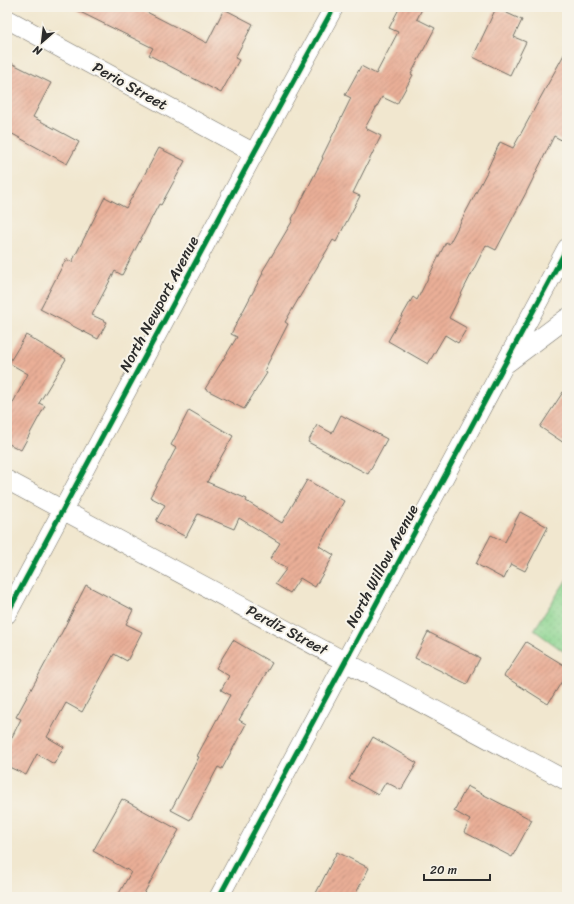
<svg xmlns="http://www.w3.org/2000/svg" width="574" height="904" viewBox="0 0 574 904" font-family="Sriracha,sans-serif">
  <defs>
    <pattern id="park-dots" width="8" height="8" patternUnits="userSpaceOnUse"><rect width="8" height="8" fill="#8bd490"/><path d="M2 2h.1M6 6h.1" fill="none" stroke="#78b67c" stroke-width="1.8" stroke-linecap="round"/></pattern>
    <pattern id="building-hatch" width="6" height="6" patternUnits="userSpaceOnUse"><rect width="6" height="6" fill="#eaaf97"/><path d="M-1 1l2-2M0 6l6-6M5 7l2-2" fill="none" stroke="#be8f7b"/></pattern>
  </defs>
  <rect width="100%" height="100%" fill="#f7f3e8"/>
  <filter id="ink" filterUnits="userSpaceOnUse"><feTurbulence type="fractalNoise" baseFrequency=".025" numOctaves="2"/><feDisplacementMap in="SourceGraphic" scale="8" xChannelSelector="R" yChannelSelector="G"/><feConvolveMatrix kernelMatrix="1 2 1 2 8 2 1 2 1" color-interpolation-filters="sRGB"/></filter>
  <filter id="wash" filterUnits="userSpaceOnUse"><feTurbulence type="fractalNoise" baseFrequency=".012" numOctaves="4" result="noise"/><feDisplacementMap in="SourceGraphic" scale="16" xChannelSelector="R" yChannelSelector="G"/><feGaussianBlur stdDeviation="0.9" result="paint"/><feColorMatrix in="noise" values="0 0 0 0 0 0 0 0 0 0 0 0 0 0 0 0 0 1.4 0 .05"/><feComposite in="paint" operator="in"/></filter>
  <g filter="url(#wash)">
    <rect width="100%" height="100%" fill="#f1e7cf"/>
    <path fill="url(#park-dots)" stroke="#5b805e" d="M567 579V654L534 630Z"/>
    <g id="blocks">
      <path fill="url(#building-hatch)" d="M70 7H137L207 43 224 9 253 24 235 58 239 60 221 93 149 55 153 48Z
        M400 7H423L417 19 435 28 411 74 413 75 397 104 382 97 365 128 381 136 353 193 360 196 336 242 333 240 285 322 288 324 264 371 267 373 244 409 205 389 237 337 231 334 263 273 262 272 293 220 292 219 323 158 322 157 351 98 345 95 361 66 376 74 398 32 389 28Z
        M496 8 522 20 514 37 526 42 510 75 473 57Z
        M567 49V143L554 136 528 189 496 250 486 245 449 318 467 328 458 343 445 335 428 364 388 341 413 297 417 300 446 242 449 244 488 170H487L500 142 513 148Z
        M7 61 51 83 33 117 79 142 67 164 7 131Z
        M159 148 185 161 161 205 159 204 122 275 115 271 92 315 107 322 98 339 40 309 66 259 72 262 105 197 126 208Z
        M26 335 66 359 39 403 45 406 21 450 7 443V414L28 374 9 363Z
        M567 386V445L540 427Z
        M189 410 233 436 207 482 247 499 246 501 282 523 307 480 344 501 319 546 334 555 315 587 300 578 290 593 275 584 287 568 270 559 280 543 239 518 234 529 198 514 186 537 156 521 165 505 150 497 176 448 171 445Z
        M341 415 387 439 368 474 308 442 317 425 332 433Z
        M520 512 548 527 525 571 511 564 504 579 476 564 491 535 505 542Z
        M86 585 133 610 126 624 142 632 127 661 114 654 82 712 66 703 47 737 64 747 54 764 37 754 26 775 7 766V747L21 719 16 717 59 638Z
        M428 632 480 658 467 684 415 658Z
        M233 640 272 663 239 720 246 724 222 769 218 767 190 820 171 810 199 757 197 756 230 695 221 690 229 676 216 668Z
        M526 642 567 667V673L548 704 504 676Z
        M373 737 417 763 401 790 386 782 378 795 349 779Z
        M467 786 532 820 512 857 464 832 470 820 454 811Z
        M122 799 179 830 142 897H117L131 872 93 851Z
        M337 852 369 868 354 897H314Z"/>
    </g>
  </g>
  <g filter="url(#ink)">
    <use href="#blocks" fill-opacity="0" stroke="#706d64" stroke-width="1"/>
    <g fill="none" stroke-linecap="round" stroke-linejoin="round">
      <g stroke="#706d64" stroke-width="20">
        <path id="minor" d="M7 19 254 153
          M507 363 567 318
          M7 480 567 781
          M7 614 254 153 334 7
          M219 897 567 248"/>
      </g>
      <use href="#minor" stroke="#fff" stroke-width="19"/>
      <g stroke="#f7f3e8" stroke-width="8">
        <path id="cycleway" d="M7 614 254 153 334 7
          M219 897 567 248"/>
      </g>
      <use href="#cycleway" stroke="#00873e" stroke-width="5"/>
    </g>
  </g>
  <g text-anchor="middle" stroke-width="4" stroke-linejoin="round" paint-order="stroke">
    <g font-size="15" fill="#2b2b2b" stroke="#f7f3e8">
      <text transform="translate(130 86) rotate(29)" y="5">Perio Street</text>
      <text transform="translate(159 304) rotate(-62)" y="5">North Newport Avenue</text>
      <text transform="translate(382 566) rotate(-62)" y="5">North Willow Avenue</text>
      <text transform="translate(287 630) rotate(28)" y="5">Perdiz Street</text>
    </g>
  </g>
  <rect width="574" height="904" fill="none" stroke="#f7f3e8" stroke-width="24"/>
  <g transform="translate(42 42) rotate(208)" stroke="#f7f3e8" stroke-width="3" paint-order="stroke">
  <path d="M0-3L7 15L0 10L-7 15Z" fill="#2b2b2b"/>
  <text y="-6" font-size="11" font-weight="bold" text-anchor="middle" fill="#2b2b2b">N</text>
  </g>
  <path d="M424 874v6h66v-6" fill="none" stroke="#2b2b2b" stroke-width="2"/>
  <text x="430" y="874" font-size="12" fill="#2b2b2b" stroke="#f7f3e8" stroke-width="3" paint-order="stroke">20 m</text>
</svg>
